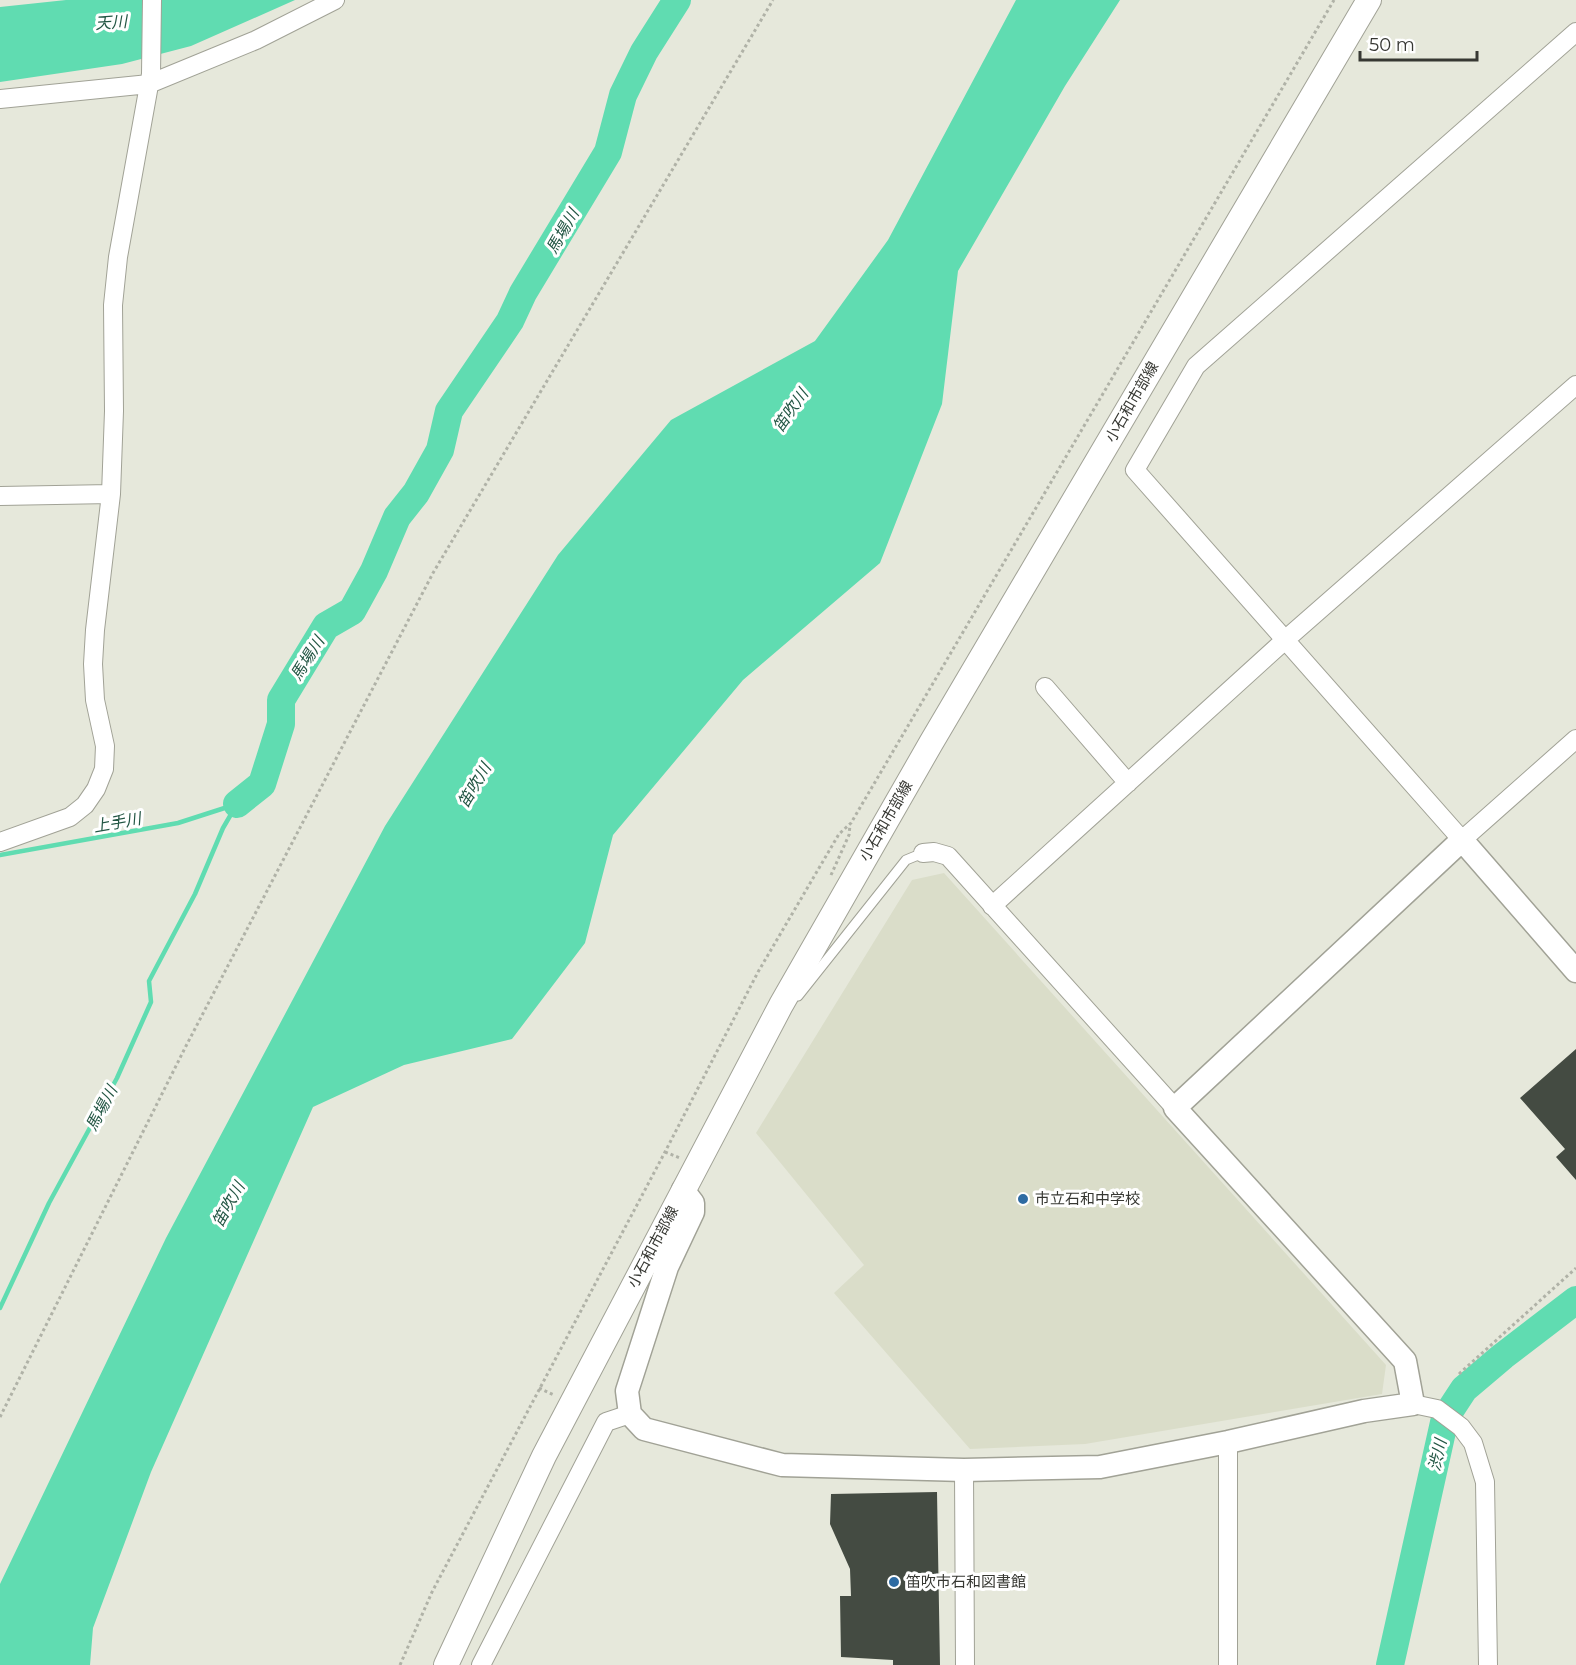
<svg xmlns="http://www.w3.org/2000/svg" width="1576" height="1665" viewBox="0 0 1576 1665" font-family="Montserrat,'Noto Sans JP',sans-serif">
  <rect width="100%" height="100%" fill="#e6e8db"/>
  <path fill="#daddc9" d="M944 873 1386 1365 1382 1394 1085 1444 970 1449 834 1293 864 1265 756 1133 912 880Z"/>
  <path fill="#60dcb1" d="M66 0H295L191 46 122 64 0 82V7Z
    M1016 0H1120L1065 86 958 271 942 404 880 563 743 680 613 835 585 943 512 1039 404 1065 313 1107 151 1472 93 1628 90 1665H0V1584L166 1238 385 826 558 555 671 420 815 341 888 240Z"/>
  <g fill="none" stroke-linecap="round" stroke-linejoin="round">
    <path stroke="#60dcb1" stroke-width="4.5" d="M0 855 178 823 237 804
      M0 1308 49 1203 117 1078 151 1002 149 981 195 894 223 828 237 804"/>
    <path stroke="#60dcb1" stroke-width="28" d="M237 804 262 784 281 724V700L326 626 352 611 374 571 397 517 416 493 440 450 449 411 510 321 523 293 608 152 623 95 644 52 677 0
      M1390 1665 1445 1418 1464 1389 1503 1356 1576 1300"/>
  </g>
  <path fill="#444b42" d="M1576 1049V1180L1556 1157 1565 1149 1520 1098Z
    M937 1492 940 1665H893V1660L841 1657 840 1596H851L850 1569 830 1524 831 1494Z"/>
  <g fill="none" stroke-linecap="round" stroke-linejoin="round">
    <g stroke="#a1a296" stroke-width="11">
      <path id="service" d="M798 996 906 860 923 853"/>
    </g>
    <g stroke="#a1a296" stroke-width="20">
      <path id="minor" d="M1576 32 1196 366 1135 470 1462 840 1576 739
        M0 99 149 84 256 40 335 0
        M0 496 111 494
        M1045 687 1128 783
        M0 842 70 817 85 805 96 789 104 769 105 746 95 700 93 664 95 630 111 494 114 411 113 305 118 257 151 74 152 0
        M923 853 934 852 948 856 1175 1108
        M992 906 1285 640 1576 385
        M1413 1404 1437 1409 1461 1427 1473 1443 1485 1482 1488 1665
        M1228 1442V1665
        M964 1470 965 1665
        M481 1665 606 1422 630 1414"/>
    </g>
    <g stroke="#a1a296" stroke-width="25">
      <path id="tertiary" d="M683 1190 693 1203V1212L667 1267 627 1391 630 1414 644 1429 782 1465 964 1470 1100 1467 1228 1442 1364 1411 1413 1404 1405 1361 1175 1108 1462 840 1576 971"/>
    </g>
    <g stroke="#a1a296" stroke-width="26">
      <path id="secondary" d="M446 1665 544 1456 781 1005 931 743 1369 0"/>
    </g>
    <path stroke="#b0b2a7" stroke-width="3" stroke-dasharray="3 3" stroke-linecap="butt" d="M831 875 849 835 850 825
      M665 1152 680 1158
      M1459 1374 1576 1268
      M539 1388 554 1395
      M0 1417 186 1046 433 573 773 0
      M400 1665 432 1592 665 1152 758 972 839 834 851 823 1334 0"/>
    <use href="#service" stroke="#fff" stroke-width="9"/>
    <use href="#minor" stroke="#fff" stroke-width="18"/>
    <use href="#tertiary" stroke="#fff" stroke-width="22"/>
    <use href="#secondary" stroke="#fff" stroke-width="24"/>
  </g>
  <g fill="#2e6ba2" stroke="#fff" stroke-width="2">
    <circle cx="1023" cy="1199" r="6"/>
    <circle cx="894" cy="1582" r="6"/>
  </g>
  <g text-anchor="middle" stroke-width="6" stroke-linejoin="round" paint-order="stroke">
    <g font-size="15" fill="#373833" stroke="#fff">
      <text transform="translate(1132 402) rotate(-60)" y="5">小石和市部線</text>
      <text transform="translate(886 821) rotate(-60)" y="5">小石和市部線</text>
      <text transform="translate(653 1247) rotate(-62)" y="5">小石和市部線</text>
    </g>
    <g font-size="15" fill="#373833" stroke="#fff" text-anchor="start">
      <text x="1035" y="1204">市立石和中学校</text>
      <text x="906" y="1587">笛吹市石和図書館</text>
    </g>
    <g font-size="16" font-style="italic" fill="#235644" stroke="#fff">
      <text transform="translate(111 22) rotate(-4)" y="6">天川</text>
      <text transform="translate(562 231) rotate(-60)" y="6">馬場川</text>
      <text transform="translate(790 410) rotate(-55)" y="6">笛吹川</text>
      <text transform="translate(307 658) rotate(-58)" y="6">馬場川</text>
      <text transform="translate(474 785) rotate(-59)" y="6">笛吹川</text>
      <text transform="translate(117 822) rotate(-10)" y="6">上手川</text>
      <text transform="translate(101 1108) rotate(-62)" y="6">馬場川</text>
      <text transform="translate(228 1204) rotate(-61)" y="6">笛吹川</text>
      <text transform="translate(1437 1455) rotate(-77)" y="6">渋川</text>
    </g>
  </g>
  <path d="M1360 51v9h117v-9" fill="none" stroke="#373833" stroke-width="3"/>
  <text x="1369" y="51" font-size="18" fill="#373833" stroke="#ffffff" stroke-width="4.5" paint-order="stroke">50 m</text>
</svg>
